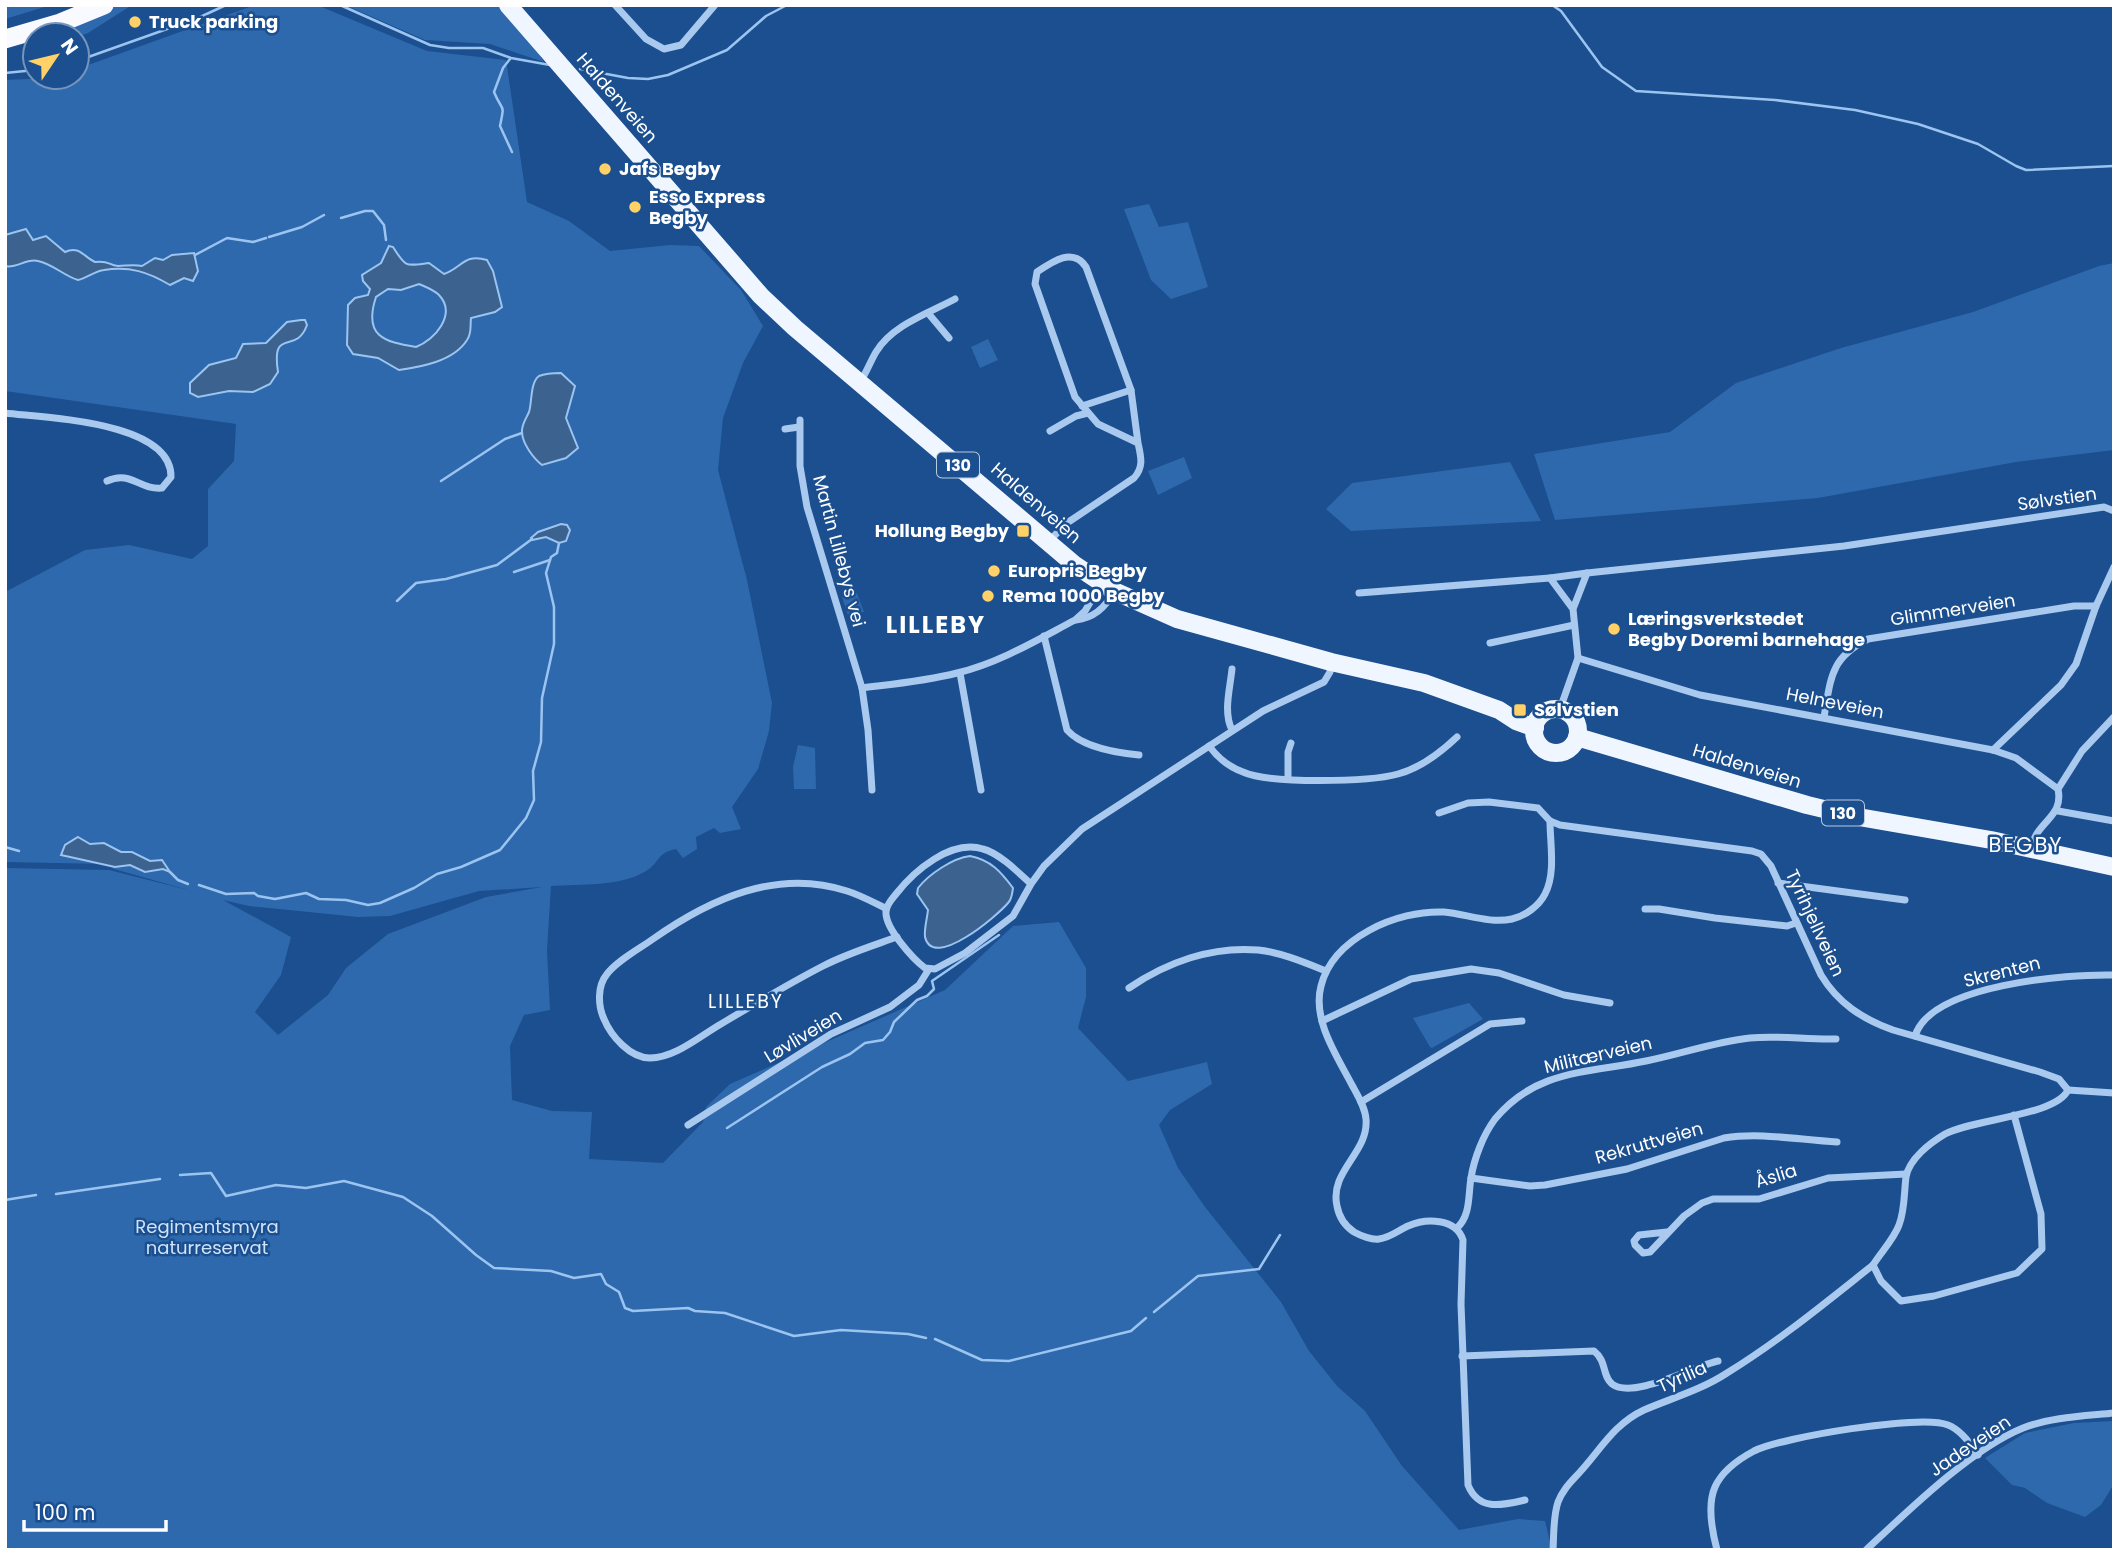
<svg xmlns="http://www.w3.org/2000/svg" width="2119" height="1555" font-family="Poppins,sans-serif">
<rect width="100%" height="100%" fill="#1b4f8f"/>
<g fill="#2e69ad" fill-rule="evenodd">
<path d="M 5,5 L 51,5 L 5,19 Z"/>
<path d="M 118,5 L 132,5 L 88,33 L 80,36 L 72,31 L 73,25 Z"/>
<path d="M 255,5 L 317,5 L 427,51 L 506,60 L 527,202 L 569,221 L 610,251 L 670,245 L 699,246 L 741,290 L 763,326 L 743,363 L 723,418 L 718,470 L 747,580 L 772,703 L 769,731 L 758,769 L 732,807 L 741,829 L 720,833 L 714,828 L 696,837 L 697,849 L 683,858 L 676,849 C 656,853 660,863 646,871 C 620,887 581,884 551,886 L 547,950 L 550,1010 L 524,1015 L 510,1046 L 512,1100 L 552,1111 L 592,1112 L 589,1159 L 663,1163 L 703,1122 L 706,1107 L 730,1084 L 945,990 L 1013,926 L 1059,922 L 1086,968 L 1086,997 L 1078,1028 L 1128,1081 L 1207,1062 L 1212,1084 L 1170,1110 L 1159,1125 L 1178,1168 L 1205,1207 L 1281,1302 L 1309,1351 L 1337,1386 L 1365,1411 L 1402,1466 L 1459,1530 L 1518,1519 L 1545,1521 L 1552,1550 L 5,1550 L 5,868 L 109,870 L 192,891 L 114,869 L 107,864 L 5,862 L 5,592 L 85,550 L 129,545 L 192,559 L 208,546 L 208,489 L 234,461 L 236,424 L 5,391 L 5,80 L 77,77 L 77,69 ZM 542,887 L 486,897 L 388,934 L 346,968 L 328,995 L 278,1035 L 255,1012 L 281,975 L 291,937 L 223,900 L 249,906 L 358,917 L 390,916 L 479,891 Z"/>
<path d="M 345,5 L 500,5 L 525,33 L 544,62 L 490,44 L 425,40 Z"/>
<path d="M 1149,204 L 1159,227 L 1188,222 L 1208,287 L 1171,299 L 1151,280 L 1124,209 Z"/>
<path d="M 2114,263 L 2114,450 L 2016,462 L 1818,498 L 1555,520 L 1534,454 L 1670,432 L 1736,383 L 1841,348 L 1973,312 L 2099,266 Z"/>
<path d="M 988,339 L 998,360 L 980,368 L 971,347 Z"/>
<path d="M 1184,457 L 1192,478 L 1158,495 L 1148,471 Z"/>
<path d="M 1510,462 L 1541,521 L 1351,531 L 1326,509 L 1352,483 Z"/>
<path d="M 856,591 L 864,612 L 848,615 L 842,597 Z"/>
<path d="M 798,745 L 815,748 L 816,789 L 794,789 L 793,767 Z"/>
<path d="M 1469,1003 L 1483,1019 L 1432,1048 L 1430,1047 L 1413,1018 Z"/>
<path d="M 2114,1421 L 2114,1484 L 2101,1505 L 2085,1517 L 2047,1503 L 2025,1488 L 2012,1485 L 1985,1458 L 2025,1433 L 2074,1423 Z"/>
</g>
<g fill="#3c6290" stroke="#9cc4f0" stroke-width="2" fill-rule="evenodd">
<path d="M 26,229 L 33,240 L 46,236 L 65,252 C 79,245 84,257 95,262 C 109,260 108,265 118,266 C 126,266 133,264 142,266 L 155,258 L 163,260 L 172,255 L 194,253 L 198,271 L 193,281 L 184,278 L 170,285 C 148,272 130,266 104,270 C 95,271 87,278 78,280 C 64,276 53,264 38,261 C 26,258 16,269 5,266 L 5,235 Z"/>
<path d="M 389,246 L 393,247 C 406,268 406,266 429,263 L 444,274 C 462,268 464,253 487,260 L 493,271 L 502,307 L 495,312 L 471,318 C 470,326 472,333 467,340 C 454,361 421,367 399,370 L 378,358 L 353,354 L 347,345 L 348,305 L 355,298 L 368,295 L 370,289 L 363,281 L 362,275 L 381,263 ZM 419,284 C 426,287 434,290 439,295 C 457,314 435,340 416,347 C 384,342 363,336 376,297 L 388,289 L 401,290 Z"/>
<path d="M 301,320 L 305,320 L 307,325 C 296,356 271,326 278,372 L 270,384 L 253,392 L 229,391 L 198,397 L 190,393 L 190,383 L 209,365 L 236,358 L 243,344 L 266,343 L 287,322 Z"/>
<path d="M 561,373 L 575,386 L 566,418 L 578,448 L 566,458 L 542,465 C 533,458 523,444 522,433 C 521,425 526,419 529,412 C 532,404 530,382 539,376 C 544,374 555,373 561,373 Z"/>
<path d="M 561,524 L 567,525 L 570,530 L 566,541 L 559,543 L 546,537 L 532,540 L 531,538 L 538,532 Z"/>
<path d="M 78,837 L 90,844 L 104,843 L 121,852 L 132,852 L 150,861 L 162,860 L 170,872 L 163,869 L 145,872 L 130,865 L 115,867 L 61,855 L 65,845 Z"/>
<path d="M 970,856 C 991,860 1001,872 1013,888 C 1012,894 1012,899 1008,903 C 998,915 933,971 925,937 C 924,929 927,919 928,910 L 917,894 L 918,888 C 929,874 953,858 970,856 Z"/>
</g>
<g fill="none" stroke-linecap="round" stroke-linejoin="round">
<g stroke="#9cc4f0" stroke-width="2.5">
<path d="M 340,5 L 430,45 L 449,48 L 483,48 L 511,58 L 550,65"/>
<path d="M 1196,5 L 1249,5"/>
<path d="M 1552,5 L 1561,11 L 1602,67 L 1636,91 L 1775,100 L 1855,110 L 1918,124 L 1978,144 L 2016,166 L 2026,170 L 2114,166"/>
<path d="M 510,59 L 503,68 L 494,92 C 503,114 505,101 500,126 L 512,152"/>
<path d="M 77,61 L 198,18 L 226,5"/>
<path d="M 580,69 L 628,78 L 648,79 L 668,75 L 727,50 L 766,16 L 787,5"/>
<path d="M 5,73 L 35,70"/>
<path d="M 341,218 L 365,211 L 373,211 L 384,225 L 386,240"/>
<path d="M 269,237 L 302,227 L 324,215"/>
<path d="M 195,255 L 227,238 L 253,242 L 266,238"/>
<path d="M 441,481 L 505,439 L 522,433"/>
<path d="M 514,572 L 550,560"/>
<path d="M 397,601 L 416,583 L 446,579 L 497,565 L 532,539"/>
<path d="M 5,847 L 19,851"/>
<path d="M 170,872 L 178,880 L 188,884"/>
<path d="M 199,885 L 226,894 L 254,893 L 258,896 L 275,899 L 306,893 L 319,899 L 346,900 L 368,905 L 380,903 L 414,888 L 437,874 L 461,867 L 500,850 L 526,818 L 534,800 L 533,771 L 541,742 L 542,698 L 554,644 L 554,607 L 546,573 L 551,557 L 557,553 L 559,543"/>
<path d="M 727,1128 L 822,1067 L 850,1054 L 865,1043 L 883,1040 L 890,1032 L 894,1022 L 917,1000 L 927,996 L 934,989 L 932,981 L 999,935"/>
<path d="M 180,1175 L 211,1173 L 226,1196 L 276,1185 L 306,1188 L 344,1181 L 403,1197 L 432,1216 L 476,1255 L 494,1268 L 551,1271 L 574,1278 L 601,1274 L 606,1284 L 619,1292 L 625,1308 L 633,1311 L 688,1308 L 695,1311 L 725,1313 L 794,1336 L 841,1330 L 908,1334 L 926,1338"/>
<path d="M 56,1194 L 160,1179"/>
<path d="M 5,1200 L 36,1195"/>
<path d="M 1154,1312 L 1198,1276 L 1259,1269 L 1280,1235"/>
<path d="M 935,1339 L 982,1360 L 1009,1361 L 1131,1331 L 1146,1318"/>
</g>
<g stroke="#a9c9ee" stroke-width="7">
<path d="M 615,5 L 646,39 L 664,49 L 681,45 L 715,5"/>
<path d="M 928,313 L 949,338"/>
<path d="M 860,382 C 867,372 870,362 876,352 C 892,325 929,313 955,299"/>
<path d="M 1082,406 L 1131,390"/>
<path d="M 5,413 C 45,418 172,421 171,477 L 162,488 C 139,490 131,470 107,481"/>
<path d="M 800,420 L 800,466 L 807,507 L 862,688"/>
<path d="M 785,429 L 799,427"/>
<path d="M 1050,431 L 1076,416 L 1088,413"/>
<path d="M 1049,541 L 1067,523 L 1134,478 C 1144,467 1141,457 1138,443 L 1098,424 L 1075,397 L 1035,284 L 1037,272 C 1053,261 1073,247 1086,267 L 1131,390 L 1138,443"/>
<path d="M 1587,573 L 1844,546 L 2104,507 L 2114,511"/>
<path d="M 1359,593 L 1550,578"/>
<path d="M 1076,620 C 1094,618 1106,607 1114,591"/>
<path d="M 1044,636 L 1067,730 C 1082,747 1117,753 1139,755"/>
<path d="M 1490,643 L 1574,625"/>
<path d="M 1578,658 L 1700,695 L 1993,750 L 2016,758 L 2058,789 C 2064,818 2037,820 2031,848"/>
<path d="M 960,673 L 981,790"/>
<path d="M 1560,709 L 1578,658 L 1573,609 L 1587,573 L 1550,578 L 1573,609"/>
<path d="M 1824,717 C 1831,678 1830,658 1868,639 L 2074,606 L 2096,606"/>
<path d="M 1232,730 C 1223,712 1230,689 1232,669"/>
<path d="M 1209,746 C 1218,758 1229,767 1243,772 C 1269,784 1369,782 1398,774 C 1421,768 1440,753 1457,737"/>
<path d="M 1993,750 L 2061,685 L 2076,664 L 2096,606 L 2114,567"/>
<path d="M 1288,779 L 1288,752 L 1291,743"/>
<path d="M 2058,789 L 2082,751 L 2114,717"/>
<path d="M 872,790 L 868,730 L 862,688 C 894,684 926,681 957,673 C 999,663 1037,640 1075,620 L 1085,611 L 1101,584"/>
<path d="M 2058,811 L 2114,821"/>
<path d="M 1439,813 L 1468,803 L 1489,802 L 1538,808 L 1550,821 L 1560,825 L 1752,851 L 1761,854 L 1771,866 L 1821,975 C 1838,1003 1862,1019 1893,1030 L 2040,1072 L 2059,1079 L 2068,1090"/>
<path d="M 1778,883 L 1905,900"/>
<path d="M 1031,884 C 1019,873 999,853 983,849 C 951,839 914,871 896,894 C 892,899 886,905 886,912 C 885,928 913,959 925,968 L 935,969 L 965,953 L 1013,916 L 1031,884 L 1044,866 L 1082,829 L 1263,711 L 1324,682 L 1330,672 L 1331,663"/>
<path d="M 885,908 C 873,902 860,895 847,891 C 777,868 710,899 653,939 C 639,949 618,960 607,974 C 597,986 598,1006 604,1019 C 611,1036 630,1058 650,1058 C 675,1058 700,1036 721,1024 C 755,1004 788,984 823,966 C 846,954 872,946 897,937"/>
<path d="M 1645,909 L 1659,909 L 1715,918 L 1787,926 L 1796,923"/>
<path d="M 1129,988 C 1167,962 1212,946 1258,950 C 1280,952 1306,963 1326,971"/>
<path d="M 1322,1021 L 1411,979 L 1471,969 L 1499,973 L 1564,995 L 1610,1003"/>
<path d="M 1915,1036 C 1931,984 2068,974 2114,975"/>
<path d="M 2068,1090 L 2114,1093"/>
<path d="M 1361,1102 L 1490,1024 L 1522,1021"/>
<path d="M 2014,1115 L 2041,1214 L 2042,1249 L 2017,1273 L 1934,1296 L 1901,1301 L 1881,1281 L 1873,1265 C 1881,1252 1894,1239 1899,1225 C 1905,1210 1904,1192 1906,1177 C 1909,1159 1930,1143 1945,1134 C 1972,1119 2056,1116 2068,1090"/>
<path d="M 688,1125 L 831,1034 L 890,1007 L 919,985 L 929,969"/>
<path d="M 1471,1178 L 1530,1186 L 1545,1185 L 1627,1169 L 1724,1138 C 1761,1132 1799,1140 1837,1142"/>
<path d="M 1457,1228 C 1471,1215 1468,1195 1471,1178 C 1474,1159 1483,1135 1495,1119 C 1536,1069 1589,1073 1646,1061 C 1681,1054 1714,1042 1750,1038 C 1779,1035 1807,1040 1836,1039"/>
<path d="M 1667,1232 L 1639,1235 L 1634,1241 L 1635,1245 L 1643,1253 L 1650,1252 L 1684,1216 L 1702,1203 L 1713,1199 L 1759,1199 L 1828,1178 L 1906,1174"/>
<path d="M 1462,1356 L 1594,1351 C 1607,1361 1602,1376 1612,1384 C 1633,1400 1694,1366 1718,1361"/>
<path d="M 1525,1500 C 1503,1505 1479,1512 1468,1485 L 1461,1304 L 1463,1240 C 1456,1218 1426,1218 1408,1226 C 1399,1230 1390,1238 1379,1239 C 1372,1240 1361,1236 1354,1232 C 1345,1226 1339,1217 1337,1206 C 1329,1171 1369,1153 1366,1119 C 1365,1107 1358,1096 1352,1085 C 1337,1056 1312,1020 1321,986 C 1333,938 1397,910 1444,912 C 1466,914 1490,924 1512,919 C 1525,916 1539,906 1545,894 C 1556,873 1550,844 1550,821"/>
<path d="M 1553,1550 C 1554,1534 1553,1517 1558,1502 C 1563,1489 1571,1482 1580,1472 C 1601,1449 1614,1424 1644,1410 C 1672,1398 1701,1390 1727,1373 C 1779,1341 1825,1303 1873,1265"/>
<path d="M 1717,1550 C 1712,1531 1707,1505 1715,1487 C 1722,1471 1739,1459 1754,1451 C 1782,1437 1922,1414 1948,1425 C 1961,1430 1971,1444 1978,1455"/>
<path d="M 1866,1550 C 1908,1511 1971,1449 2023,1428 C 2051,1417 2085,1416 2114,1413"/>
</g>
<g stroke="#f0f6ff" stroke-width="18">
<path d="M 508,5 L 761,296 L 795,328 L 1075,565 L 1114,591 L 1177,619 L 1331,662 L 1424,683 L 1499,710 L 1516,721 L 1535,728"/>
<circle cx="1556" cy="731" r="22"/>
<path d="M 1577,737 L 1807,805 L 1853,816 L 1991,840 L 2114,867"/>
</g>
<path stroke="#f8faff" stroke-width="19" d="M 5,39 L 60,23 L 104,5"/>
</g>
<g fill="#ffd166" stroke="#1b4f8f" stroke-width="2.5">
<circle cx="135" cy="22" r="7"/>
<circle cx="605" cy="169" r="7"/>
<circle cx="635" cy="207" r="7"/>
<rect x="1016" y="524" width="14" height="14" rx="3.5"/>
<circle cx="994" cy="571" r="7"/>
<circle cx="988" cy="596" r="7"/>
<circle cx="1614" cy="629" r="7"/>
<rect x="1513" y="703" width="14" height="14" rx="3.5"/>
</g>
<g text-anchor="middle" stroke-width="5" stroke-linejoin="round" paint-order="stroke">
<g fill="#1b4f8f" stroke="#bbcadd" stroke-width="2">
<rect x="937" y="452.5" width="42" height="25" rx="5"/>
<rect x="1822" y="800.5" width="42" height="25" rx="5"/>
</g>
<g font-size="16" font-weight="bold" fill="#fff">
<text x="958" y="471">130</text>
<text x="1843" y="819">130</text>
</g>
<g font-size="18" font-weight="bold" fill="#fff" stroke="#1b4f8f" text-anchor="start">
<text x="149" y="28">Truck parking</text>
<text x="619" y="175">Jafs Begby</text>
<text x="649" y="203">Esso Express<tspan x="649" dy="21">Begby</tspan></text>
<text x="1009" y="537" text-anchor="end">Hollung Begby</text>
<text x="1008" y="577">Europris Begby</text>
<text x="1002" y="602">Rema 1000 Begby</text>
<text x="1628" y="625">Læringsverkstedet<tspan x="1628" dy="21">Begby Doremi barnehage</tspan></text>
<text x="1534" y="716">Sølvstien</text>
</g>
<g font-size="18" fill="#fff" stroke="#1b4f8f">
<text transform="translate(617 98) rotate(49)" y="6">Haldenveien</text>
<text transform="translate(2057 499) rotate(-8)" y="6">Sølvstien</text>
<text transform="translate(1036 503) rotate(41)" y="6">Haldenveien</text>
<text transform="translate(839 551) rotate(75)" y="6">Martin Lillebys vei</text>
<text transform="translate(1953 610) rotate(-9)" y="6">Glimmerveien</text>
<text transform="translate(1835 703) rotate(11)" y="6">Helneveien</text>
<text transform="translate(1747 766) rotate(17)" y="6">Haldenveien</text>
<text transform="translate(1815 923) rotate(65)" y="6">Tyrihjellveien</text>
<text transform="translate(2002 972) rotate(-14)" y="6">Skrenten</text>
<text transform="translate(803 1036) rotate(-31)" y="6">Løvliveien</text>
<text transform="translate(1598 1055) rotate(-13)" y="6">Militærveien</text>
<text transform="translate(1649 1143) rotate(-16)" y="6">Rekruttveien</text>
<text transform="translate(1776 1176) rotate(-17)" y="6">Åslia</text>
<text transform="translate(1682 1377) rotate(-24)" y="6">Tyrilia</text>
<text transform="translate(1970 1446) rotate(-34)" y="6">Jadeveien</text>
</g>
<g font-size="18" fill="#cfe3fa" stroke="#1b4f8f">
<text x="207" y="1233">Regimentsmyra<tspan x="207" dy="21">naturreservat</tspan></text>
</g>
<g font-size="19" letter-spacing="2" fill="#fff" stroke="#1b4f8f">
<text x="746" y="1008">LILLEBY</text>
</g>
<g font-size="21" letter-spacing="2" fill="#fff" stroke="#1b4f8f">
<text x="2026" y="852">BEGBY</text>
</g>
<g font-size="24" font-weight="bold" letter-spacing="2" fill="#fff" stroke="#1b4f8f">
<text x="936" y="633">LILLEBY</text>
</g>
</g>
<rect width="2119" height="1555" fill="none" stroke="#ffffff" stroke-width="14"/>
<g transform="translate(56 56) rotate(55)"><circle r="33" fill="#1b4f8f" stroke="#7695bc" stroke-width="2"/>
<path d="M0-5L12 26L0 18L-12 26Z" fill="#ffd166"/>
<text y="-10" font-size="19" font-weight="bold" text-anchor="middle" fill="#ffffff">N</text>
</g>
<path d="M24 1520v10h142v-10" fill="none" stroke="#ffffff" stroke-width="3.5"/>
<text x="35" y="1520" font-size="21" fill="#ffffff" stroke="#1b4f8f" stroke-width="5" paint-order="stroke">100 m</text>
</svg>
